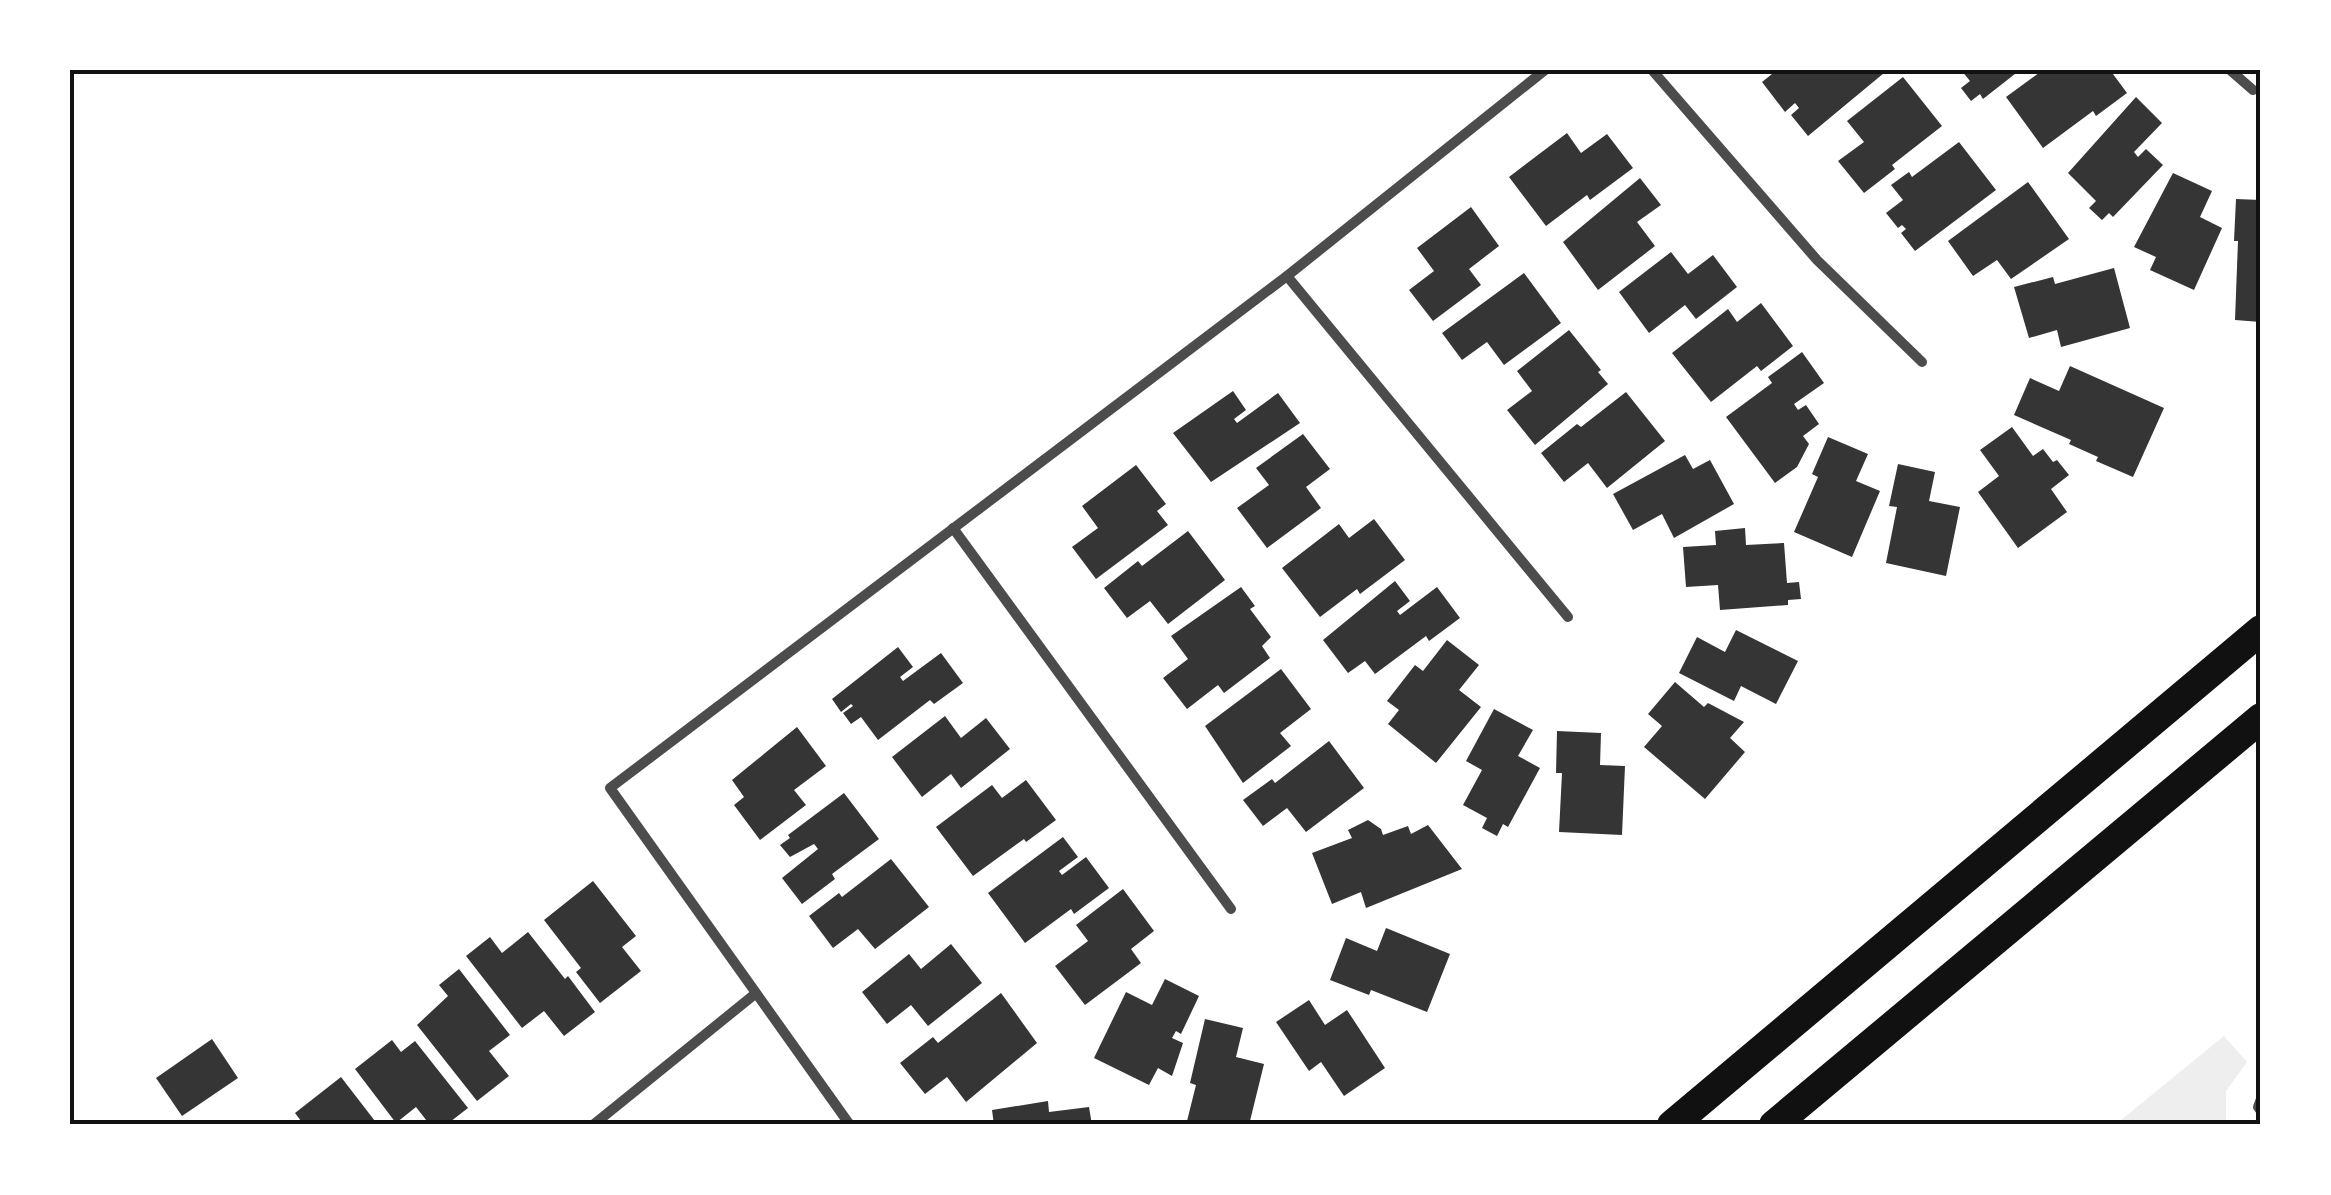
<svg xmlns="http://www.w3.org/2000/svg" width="2331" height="1195" font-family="Figtree,sans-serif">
<rect width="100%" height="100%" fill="#fff"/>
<path fill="#eee" d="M 2224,1036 L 2247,1062 L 2226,1091 L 2226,1121 L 2230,1125 L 2115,1125 Z"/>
<g fill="#353535">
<path d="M 1777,70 L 1881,70 L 1884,73 L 1808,136 L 1791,115 L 1799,108 L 1795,103 L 1785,112 L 1762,82 Z"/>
<path d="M 1961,70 L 2020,70 L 1983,99 L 1980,94 L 1971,101 L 1961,88 L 1970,81 Z"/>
<path d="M 2043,70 L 2110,70 L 2127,93 L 2096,116 L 2093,111 L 2043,148 L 2006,97 Z"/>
<path d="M 1903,77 L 1942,126 L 1892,165 L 1895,169 L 1864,193 L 1838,161 L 1864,142 L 1847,121 Z"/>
<path d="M 2136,97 L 2162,123 L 2134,152 L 2138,157 L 2146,149 L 2163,165 L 2113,217 L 2109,213 L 2102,220 L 2089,208 L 2096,201 L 2068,173 Z"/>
<path d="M 1567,133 L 1581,153 L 1607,134 L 1633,168 L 1590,200 L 1587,195 L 1546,226 L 1509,177 Z"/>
<path d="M 1959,142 L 1996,190 L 1915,251 L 1901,233 L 1906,229 L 1902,225 L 1898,228 L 1886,213 L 1903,200 L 1891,185 L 1909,172 L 1912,177 Z"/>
<path d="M 2173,173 L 2212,191 L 2200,217 L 2222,228 L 2194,290 L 2150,270 L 2156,257 L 2134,247 Z"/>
<path d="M 1640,178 L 1661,205 L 1637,222 L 1655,246 L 1598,290 L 1563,242 Z"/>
<path d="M 2028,182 L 2069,239 L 2011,279 L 1997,260 L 1973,276 L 1948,241 Z"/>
<path d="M 2236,199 L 2261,200 L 2261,322 L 2235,320 L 2238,241 L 2234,241 Z"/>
<path d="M 1471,207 L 1499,246 L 1469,269 L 1481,285 L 1433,321 L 1409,290 L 1434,271 L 1417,248 Z"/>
<path d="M 1671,252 L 1688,274 L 1713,255 L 1737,287 L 1696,319 L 1685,305 L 1649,333 L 1619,292 Z"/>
<path d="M 2114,268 L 2130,328 L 2061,347 L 2057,330 L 2029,338 L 2014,287 L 2053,277 L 2055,284 Z"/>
<path d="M 1524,273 L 1561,323 L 1504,365 L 1487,342 L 1462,360 L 1442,333 Z"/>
<path d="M 1761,303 L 1793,346 L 1761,371 L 1757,366 L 1711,402 L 1672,353 L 1728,309 L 1737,322 Z"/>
<path d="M 1569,330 L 1601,370 L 1598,372 L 1608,384 L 1535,445 L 1507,410 L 1532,391 L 1517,371 Z"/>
<path d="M 1802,352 L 1824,383 L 1794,404 L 1798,410 L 1806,405 L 1819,424 L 1803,436 L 1809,444 L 1797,467 L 1775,483 L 1726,417 L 1772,383 L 1768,377 Z"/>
<path d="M 2070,366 L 2164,408 L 2133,477 L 2096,461 L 2098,457 L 2069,444 L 2071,440 L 2014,415 L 2030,378 L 2059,391 Z"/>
<path d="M 1233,391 L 1246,410 L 1234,419 L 1237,423 L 1278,393 L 1300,423 L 1211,482 L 1173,433 Z"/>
<path d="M 1626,392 L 1665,441 L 1607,488 L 1588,463 L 1564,482 L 1541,453 L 1577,424 L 1581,427 Z"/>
<path d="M 2012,427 L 2033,456 L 2043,449 L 2053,462 L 2057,460 L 2069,475 L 2051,489 L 2067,512 L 2018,548 L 1978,492 L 1999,476 L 1980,450 Z"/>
<path d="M 1303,434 L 1330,469 L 1306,487 L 1321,508 L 1267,548 L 1237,508 L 1269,485 L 1256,468 Z"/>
<path d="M 1828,437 L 1868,454 L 1856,481 L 1880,491 L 1852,557 L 1794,532 L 1818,477 L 1812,474 Z"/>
<path d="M 1685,455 L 1693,469 L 1710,460 L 1734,504 L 1674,538 L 1662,514 L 1633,530 L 1613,494 Z"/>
<path d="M 1898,464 L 1935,472 L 1929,501 L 1960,507 L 1946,576 L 1886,563 L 1897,507 L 1889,506 Z"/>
<path d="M 1136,465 L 1166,504 L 1157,511 L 1168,525 L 1096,579 L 1072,547 L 1098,528 L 1082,506 Z"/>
<path d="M 1374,519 L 1405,560 L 1360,594 L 1357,589 L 1320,617 L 1282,568 L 1339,524 L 1349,538 Z"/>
<path d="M 1745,528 L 1746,545 L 1784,543 L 1787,583 L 1799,582 L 1801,599 L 1788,600 L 1788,605 L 1720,610 L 1718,585 L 1686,587 L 1683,547 L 1716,545 L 1715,531 Z"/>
<path d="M 1188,531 L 1225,580 L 1168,624 L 1150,601 L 1127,618 L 1104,588 L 1138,561 L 1142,566 Z"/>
<path d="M 1395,581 L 1410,601 L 1397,611 L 1400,615 L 1437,587 L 1460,618 L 1429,641 L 1426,636 L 1375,674 L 1365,661 L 1348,673 L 1323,640 Z"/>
<path d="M 1241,587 L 1255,606 L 1250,609 L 1271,637 L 1262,646 L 1270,658 L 1224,693 L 1218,685 L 1187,709 L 1163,678 L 1188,659 L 1171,636 Z"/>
<path d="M 1736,630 L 1798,661 L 1776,704 L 1741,686 L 1734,701 L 1679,673 L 1697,637 L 1725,652 Z"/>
<path d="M 1447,640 L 1479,665 L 1459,690 L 1481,707 L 1436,763 L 1388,724 L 1399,710 L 1387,701 L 1415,665 L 1423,671 Z"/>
<path d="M 898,647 L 913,667 L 900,677 L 903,681 L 941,653 L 963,683 L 934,704 L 930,700 L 878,740 L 861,717 L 851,724 L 843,713 L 853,706 L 851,704 L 841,712 L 832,699 Z"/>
<path d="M 1281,669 L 1311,709 L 1280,733 L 1291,746 L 1243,783 L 1205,726 Z"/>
<path d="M 1675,682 L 1704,707 L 1708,703 L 1744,722 L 1730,738 L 1745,752 L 1705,799 L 1644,747 L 1662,726 L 1648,714 Z"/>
<path d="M 1494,709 L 1533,730 L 1518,756 L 1540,768 L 1508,827 L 1503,824 L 1497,836 L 1482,828 L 1487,818 L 1463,805 L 1482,770 L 1466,761 Z"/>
<path d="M 945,716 L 961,738 L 986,718 L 1010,749 L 961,788 L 951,774 L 922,797 L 892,757 Z"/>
<path d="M 797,727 L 826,766 L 794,790 L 806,805 L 760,840 L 734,805 L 744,797 L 732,780 Z"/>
<path d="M 1557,731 L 1601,733 L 1600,765 L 1625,766 L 1622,835 L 1559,832 L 1562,773 L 1556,773 Z"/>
<path d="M 1329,741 L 1364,788 L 1306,832 L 1287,808 L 1263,826 L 1243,800 L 1272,779 L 1275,783 Z"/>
<path d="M 1026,780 L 1056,820 L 1026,842 L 1024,839 L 973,876 L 936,827 L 992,785 L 1002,798 Z"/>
<path d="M 844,793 L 879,839 L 832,874 L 835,879 L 802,904 L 782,878 L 818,849 L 814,844 L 790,857 L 780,845 L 790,838 L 788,835 Z"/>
<path d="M 1368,820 L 1381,829 L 1383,835 L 1408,826 L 1411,834 L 1428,825 L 1462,869 L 1366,908 L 1361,892 L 1332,904 L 1312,853 L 1352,838 L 1348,830 Z"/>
<path d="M 1063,837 L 1078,857 L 1059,871 L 1062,875 L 1086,857 L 1109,888 L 1074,914 L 1071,909 L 1025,943 L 988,893 Z"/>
<path d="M 891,859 L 929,907 L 875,949 L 858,929 L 833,948 L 809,916 L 839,893 L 842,897 Z"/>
<path d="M 593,881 L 636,936 L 622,947 L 641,971 L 600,1003 L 576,972 L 581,968 L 544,920 Z"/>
<path d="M 1123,889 L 1154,931 L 1131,949 L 1141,963 L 1085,1005 L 1055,966 L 1088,941 L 1076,925 Z"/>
<path d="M 1386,928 L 1450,954 L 1427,1012 L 1371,990 L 1369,995 L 1330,980 L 1346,938 L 1377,951 Z"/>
<path d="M 528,932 L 565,979 L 568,976 L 595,1012 L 564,1036 L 544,1011 L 522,1028 L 466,956 L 490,937 L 502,953 Z"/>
<path d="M 951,944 L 982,983 L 928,1026 L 911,1005 L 887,1024 L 862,992 L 909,954 L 921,969 Z"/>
<path d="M 459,969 L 510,1035 L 489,1051 L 509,1076 L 477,1101 L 417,1025 L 448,996 L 439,985 Z"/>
<path d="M 1165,979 L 1199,996 L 1181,1034 L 1176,1031 L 1172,1038 L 1183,1043 L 1172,1076 L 1158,1068 L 1149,1085 L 1094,1058 L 1126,992 L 1152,1005 Z"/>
<path d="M 1001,993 L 1037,1043 L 966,1102 L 947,1077 L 925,1094 L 900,1063 L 933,1037 L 938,1043 Z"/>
<path d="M 1309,1000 L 1325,1025 L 1347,1010 L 1385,1068 L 1344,1096 L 1321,1062 L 1309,1071 L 1276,1022 Z"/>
<path d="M 1205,1019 L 1243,1028 L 1236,1057 L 1264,1064 L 1249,1125 L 1203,1125 L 1187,1121 L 1196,1085 L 1190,1083 Z"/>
<path d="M 212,1039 L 238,1078 L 182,1116 L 156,1078 Z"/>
<path d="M 392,1040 L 401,1052 L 415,1041 L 468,1108 L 446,1125 L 430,1125 L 416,1107 L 396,1123 L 355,1069 Z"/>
<path d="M 341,1077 L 378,1125 L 304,1125 L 295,1113 Z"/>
<path d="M 1048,1101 L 1049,1112 L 1089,1107 L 1092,1125 L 994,1125 L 992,1110 Z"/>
</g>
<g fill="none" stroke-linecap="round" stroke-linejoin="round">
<g stroke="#4c4c4c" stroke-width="10">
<path d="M 1652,70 L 1817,260 L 1922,362"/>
<path d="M 2230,70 L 2253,90"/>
<path d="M 1287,276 L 1568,617"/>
<path d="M 953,528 L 1231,909"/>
<path d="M 2261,1099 L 2258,1107 L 2261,1111"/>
<path d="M 593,1125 L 755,994"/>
<path d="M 850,1125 L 610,788 L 1287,276 L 1545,70"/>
</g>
<g stroke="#111" stroke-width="30">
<path d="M 1672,1125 L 2261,630"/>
<path d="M 1774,1125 L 2261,718"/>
</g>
</g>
<rect width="2331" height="1195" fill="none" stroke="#ffffff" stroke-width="145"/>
<rect x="72" y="72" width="2186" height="1050" fill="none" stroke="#111" stroke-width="4"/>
</svg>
